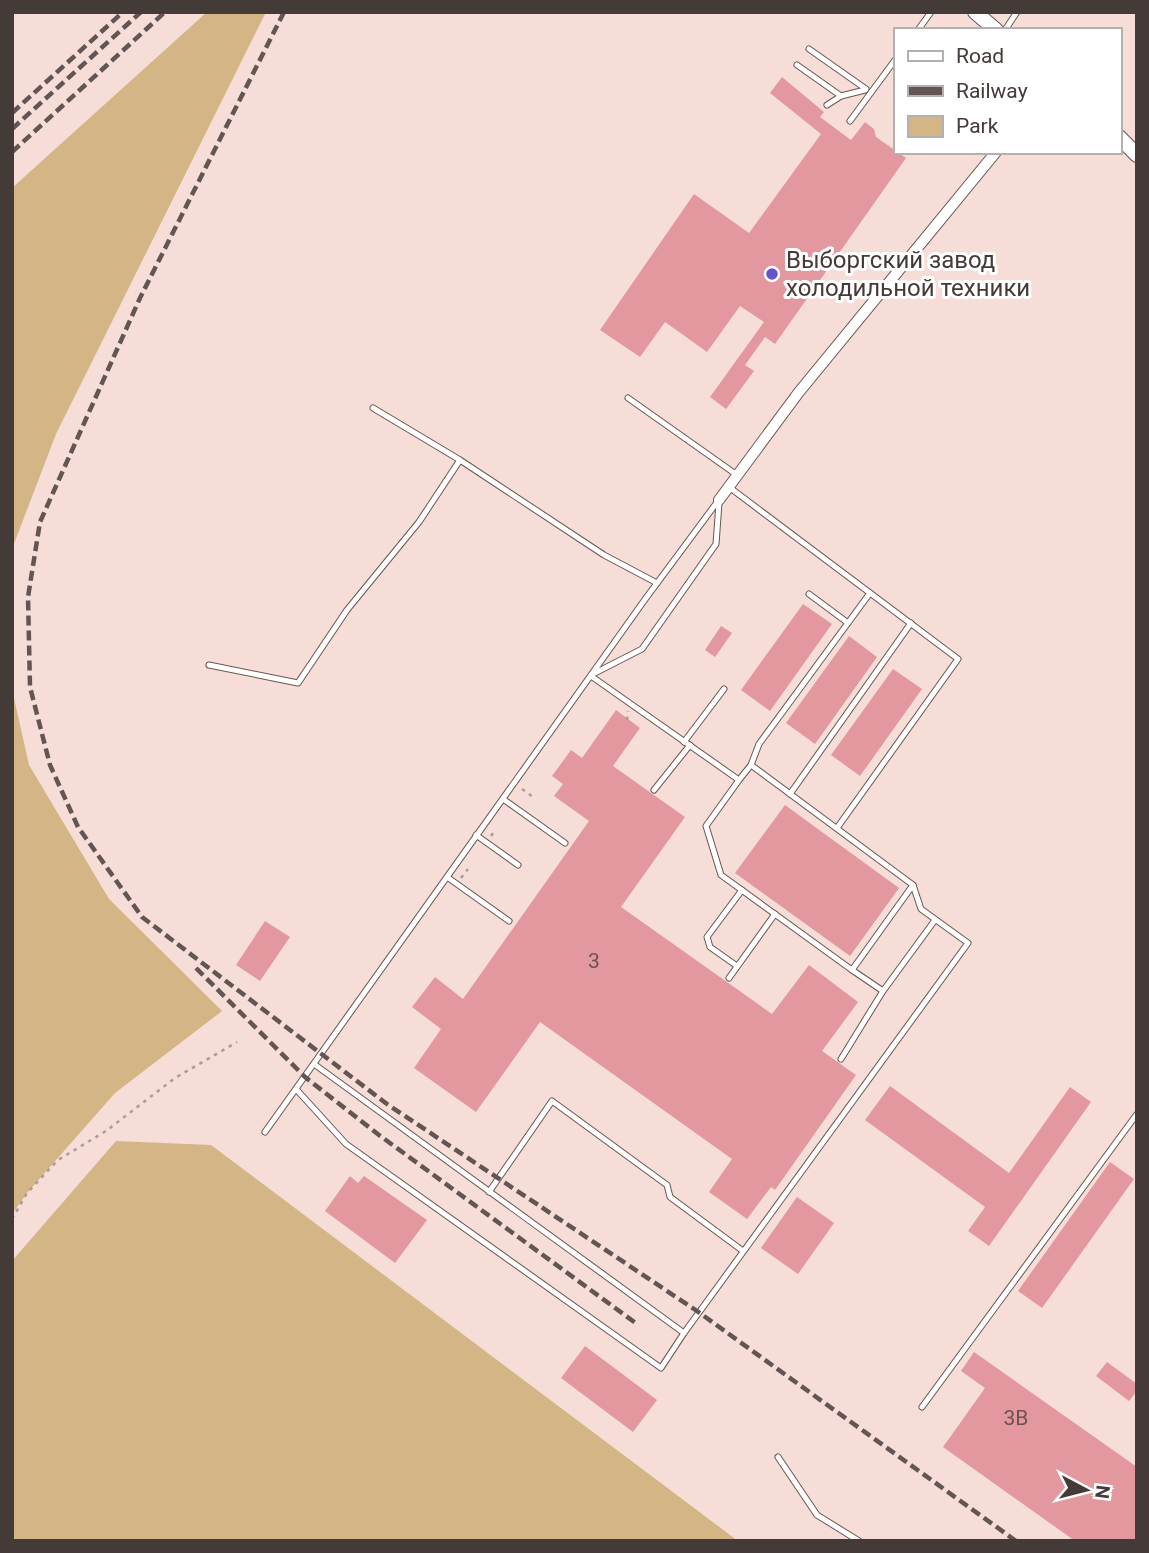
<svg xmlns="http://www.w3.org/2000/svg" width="1149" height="1553" font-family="Roboto,sans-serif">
<rect width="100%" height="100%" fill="#f6ddd7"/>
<g fill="#d3b586">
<path d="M 207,12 L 266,12 L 56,434 L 12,549 L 12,188 Z"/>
<path d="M 12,689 L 29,765 L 109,899 L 222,1011 L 115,1093 L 27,1193 L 12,1214 Z"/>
<path d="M 116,1141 L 211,1145 L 738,1541 L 12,1541 L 12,1261 Z"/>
</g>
<g fill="#e3989f">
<path d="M 782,77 L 824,112 L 820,117 L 851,140 L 865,122 L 874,129 L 876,137 L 906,158 L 775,344 L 765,337 L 745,365 L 754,371 L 726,409 L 710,397 L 764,322 L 740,306 L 707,352 L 665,322 L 640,357 L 600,330 L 694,194 L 749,233 L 821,134 L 770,93 Z"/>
<path d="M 803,604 L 832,624 L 770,711 L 741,690 Z"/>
<path d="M 721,626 L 732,633 L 715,657 L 705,650 Z"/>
<path d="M 849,636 L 877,657 L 815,744 L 786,723 Z"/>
<path d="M 893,669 L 922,689 L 860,776 L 831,755 Z"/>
<path d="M 616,710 L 640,728 L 613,766 L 685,817 L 621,907 L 772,1014 L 809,965 L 858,1002 L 822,1051 L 856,1075 L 775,1190 L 771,1187 L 747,1219 L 709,1192 L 732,1159 L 540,1022 L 476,1112 L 414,1068 L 441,1029 L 412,1007 L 435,977 L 463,999 L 589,821 L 554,796 L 563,784 L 552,776 L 571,750 L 582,758 Z"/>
<path d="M 785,805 L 899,888 L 850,956 L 735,873 Z"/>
<path d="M 265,921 L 290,937 L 260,981 L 236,965 Z"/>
<path d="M 890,1086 L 1009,1173 L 1070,1087 L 1091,1102 L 989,1246 L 968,1231 L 985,1207 L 865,1120 Z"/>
<path d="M 1110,1162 L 1134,1179 L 1042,1308 L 1018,1291 Z"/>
<path d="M 350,1176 L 358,1183 L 364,1176 L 427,1220 L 395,1263 L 325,1211 Z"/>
<path d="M 797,1197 L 834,1223 L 798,1274 L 761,1248 Z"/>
<path d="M 585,1346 L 657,1400 L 633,1432 L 561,1378 Z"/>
<path d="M 974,1352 L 1137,1467 L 1137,1541 L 1075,1541 L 943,1447 L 985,1388 L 961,1371 Z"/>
<path d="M 1107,1362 L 1137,1384 L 1137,1391 L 1129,1401 L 1096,1376 Z"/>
</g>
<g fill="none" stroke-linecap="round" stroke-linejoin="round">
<g stroke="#695550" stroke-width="7">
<g id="lane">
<path d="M 918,30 L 931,12"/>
<path d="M 1005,30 L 1017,12"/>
<path d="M 809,49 L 866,89"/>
<path d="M 797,65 L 841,96"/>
<path d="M 827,105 L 841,96 L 865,90"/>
<path d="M 850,121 L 895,60"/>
<path d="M 628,398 L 737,475"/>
<path d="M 373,408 L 460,460 L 604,555 L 657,583"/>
<path d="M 729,487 L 958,659 L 837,828"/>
<path d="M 809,594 L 848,623"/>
<path d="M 209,665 L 298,683 L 347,610 L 419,522 L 460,460"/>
<path d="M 593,674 L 642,649 L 716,544 L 719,503"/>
<path d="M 591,676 L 739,780 L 706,826 L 721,875 L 852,970 L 913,885 L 751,765 L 739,780"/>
<path d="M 684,742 L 724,689"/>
<path d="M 751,765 L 759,744 L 870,593"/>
<path d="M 654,790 L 690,745"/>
<path d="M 790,794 L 911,623"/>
<path d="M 503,799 L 565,843"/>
<path d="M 476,835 L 518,865"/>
<path d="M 447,877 L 509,921"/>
<path d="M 737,966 L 710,947 L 707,937 L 742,890"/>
<path d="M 852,970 L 883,991 L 935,920"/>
<path d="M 729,978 L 775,914"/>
<path d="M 841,1059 L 883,991"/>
<path d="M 314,1064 L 684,1333"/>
<path d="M 296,1089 L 346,1144 L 661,1368 L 684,1333 L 968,943 L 921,909 L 913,885"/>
<path d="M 265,1132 L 646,598 L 718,501"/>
<path d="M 489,1192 L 552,1101 L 667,1185 L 670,1197 L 743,1251"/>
<path d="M 922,1407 L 1137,1114"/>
<path d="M 778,1457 L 817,1515 L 859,1541"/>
</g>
</g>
<g stroke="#695550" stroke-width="12">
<path id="street" d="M 719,500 L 799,392 L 996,152"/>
</g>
<g stroke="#695550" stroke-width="16">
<g id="secondary">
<path d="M 975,12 L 996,30"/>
<path d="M 1119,137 L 1137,155"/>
</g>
</g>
<g stroke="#ae9b97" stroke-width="2.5" stroke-dasharray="3.5 5" stroke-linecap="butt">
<path d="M 627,720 L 628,711"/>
<path d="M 522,789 L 533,797"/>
<path d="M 491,836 L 496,829"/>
<path d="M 461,878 L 468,869"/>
<path d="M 12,1219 L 27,1193 L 58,1160 L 106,1131 L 175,1078 L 237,1042"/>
</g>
<use href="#lane" stroke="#fff" stroke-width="5"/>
<use href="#street" stroke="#fff" stroke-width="10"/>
<use href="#secondary" stroke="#fff" stroke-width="14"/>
<g stroke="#625553" stroke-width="4.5" stroke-dasharray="10 5" stroke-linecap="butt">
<path d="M 284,12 L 140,298 L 40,522 L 28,597 L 30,687 L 50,765 L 78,827 L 142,917 L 387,1104 L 697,1311 L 1016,1541"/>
<path d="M 12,113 L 123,12"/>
<path d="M 12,129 L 141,12"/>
<path d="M 12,152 L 165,12"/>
<path d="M 196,968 L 305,1077 L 379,1135 L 637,1324"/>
</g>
</g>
<circle fill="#6851ca" stroke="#fff" stroke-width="2.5" cx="772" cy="274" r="7"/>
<g text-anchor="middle" stroke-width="6" stroke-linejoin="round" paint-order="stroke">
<g font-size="21" fill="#6c5252">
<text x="594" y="968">3</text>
<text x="1016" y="1425">3В</text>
</g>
<g font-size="24" fill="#443a38" stroke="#fff" text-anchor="start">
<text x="786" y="268">Выборгский завод<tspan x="786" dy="28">холодильной техники</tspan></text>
</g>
</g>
<rect width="1149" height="1553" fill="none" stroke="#443a38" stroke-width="28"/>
<rect x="894" y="28" width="228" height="126" fill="#ffffff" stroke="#b4b0af" stroke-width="2"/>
<rect x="908" y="51" width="35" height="10" fill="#ffffff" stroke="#b4b0af" stroke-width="2"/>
<text x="956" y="63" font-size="21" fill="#443a38">Road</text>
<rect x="908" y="86" width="35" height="10" fill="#625553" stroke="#b4b0af" stroke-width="2"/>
<text x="956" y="98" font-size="21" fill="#443a38">Railway</text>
<rect x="908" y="116" width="35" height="21" fill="#d3b586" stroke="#b4b0af" stroke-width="2"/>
<text x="956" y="133" font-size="21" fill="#443a38">Park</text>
<g transform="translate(1086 1490) rotate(97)" stroke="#ffffff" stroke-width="5" paint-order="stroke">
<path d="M0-5L12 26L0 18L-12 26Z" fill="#443a38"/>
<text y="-10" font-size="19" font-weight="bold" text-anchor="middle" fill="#443a38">N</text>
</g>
</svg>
